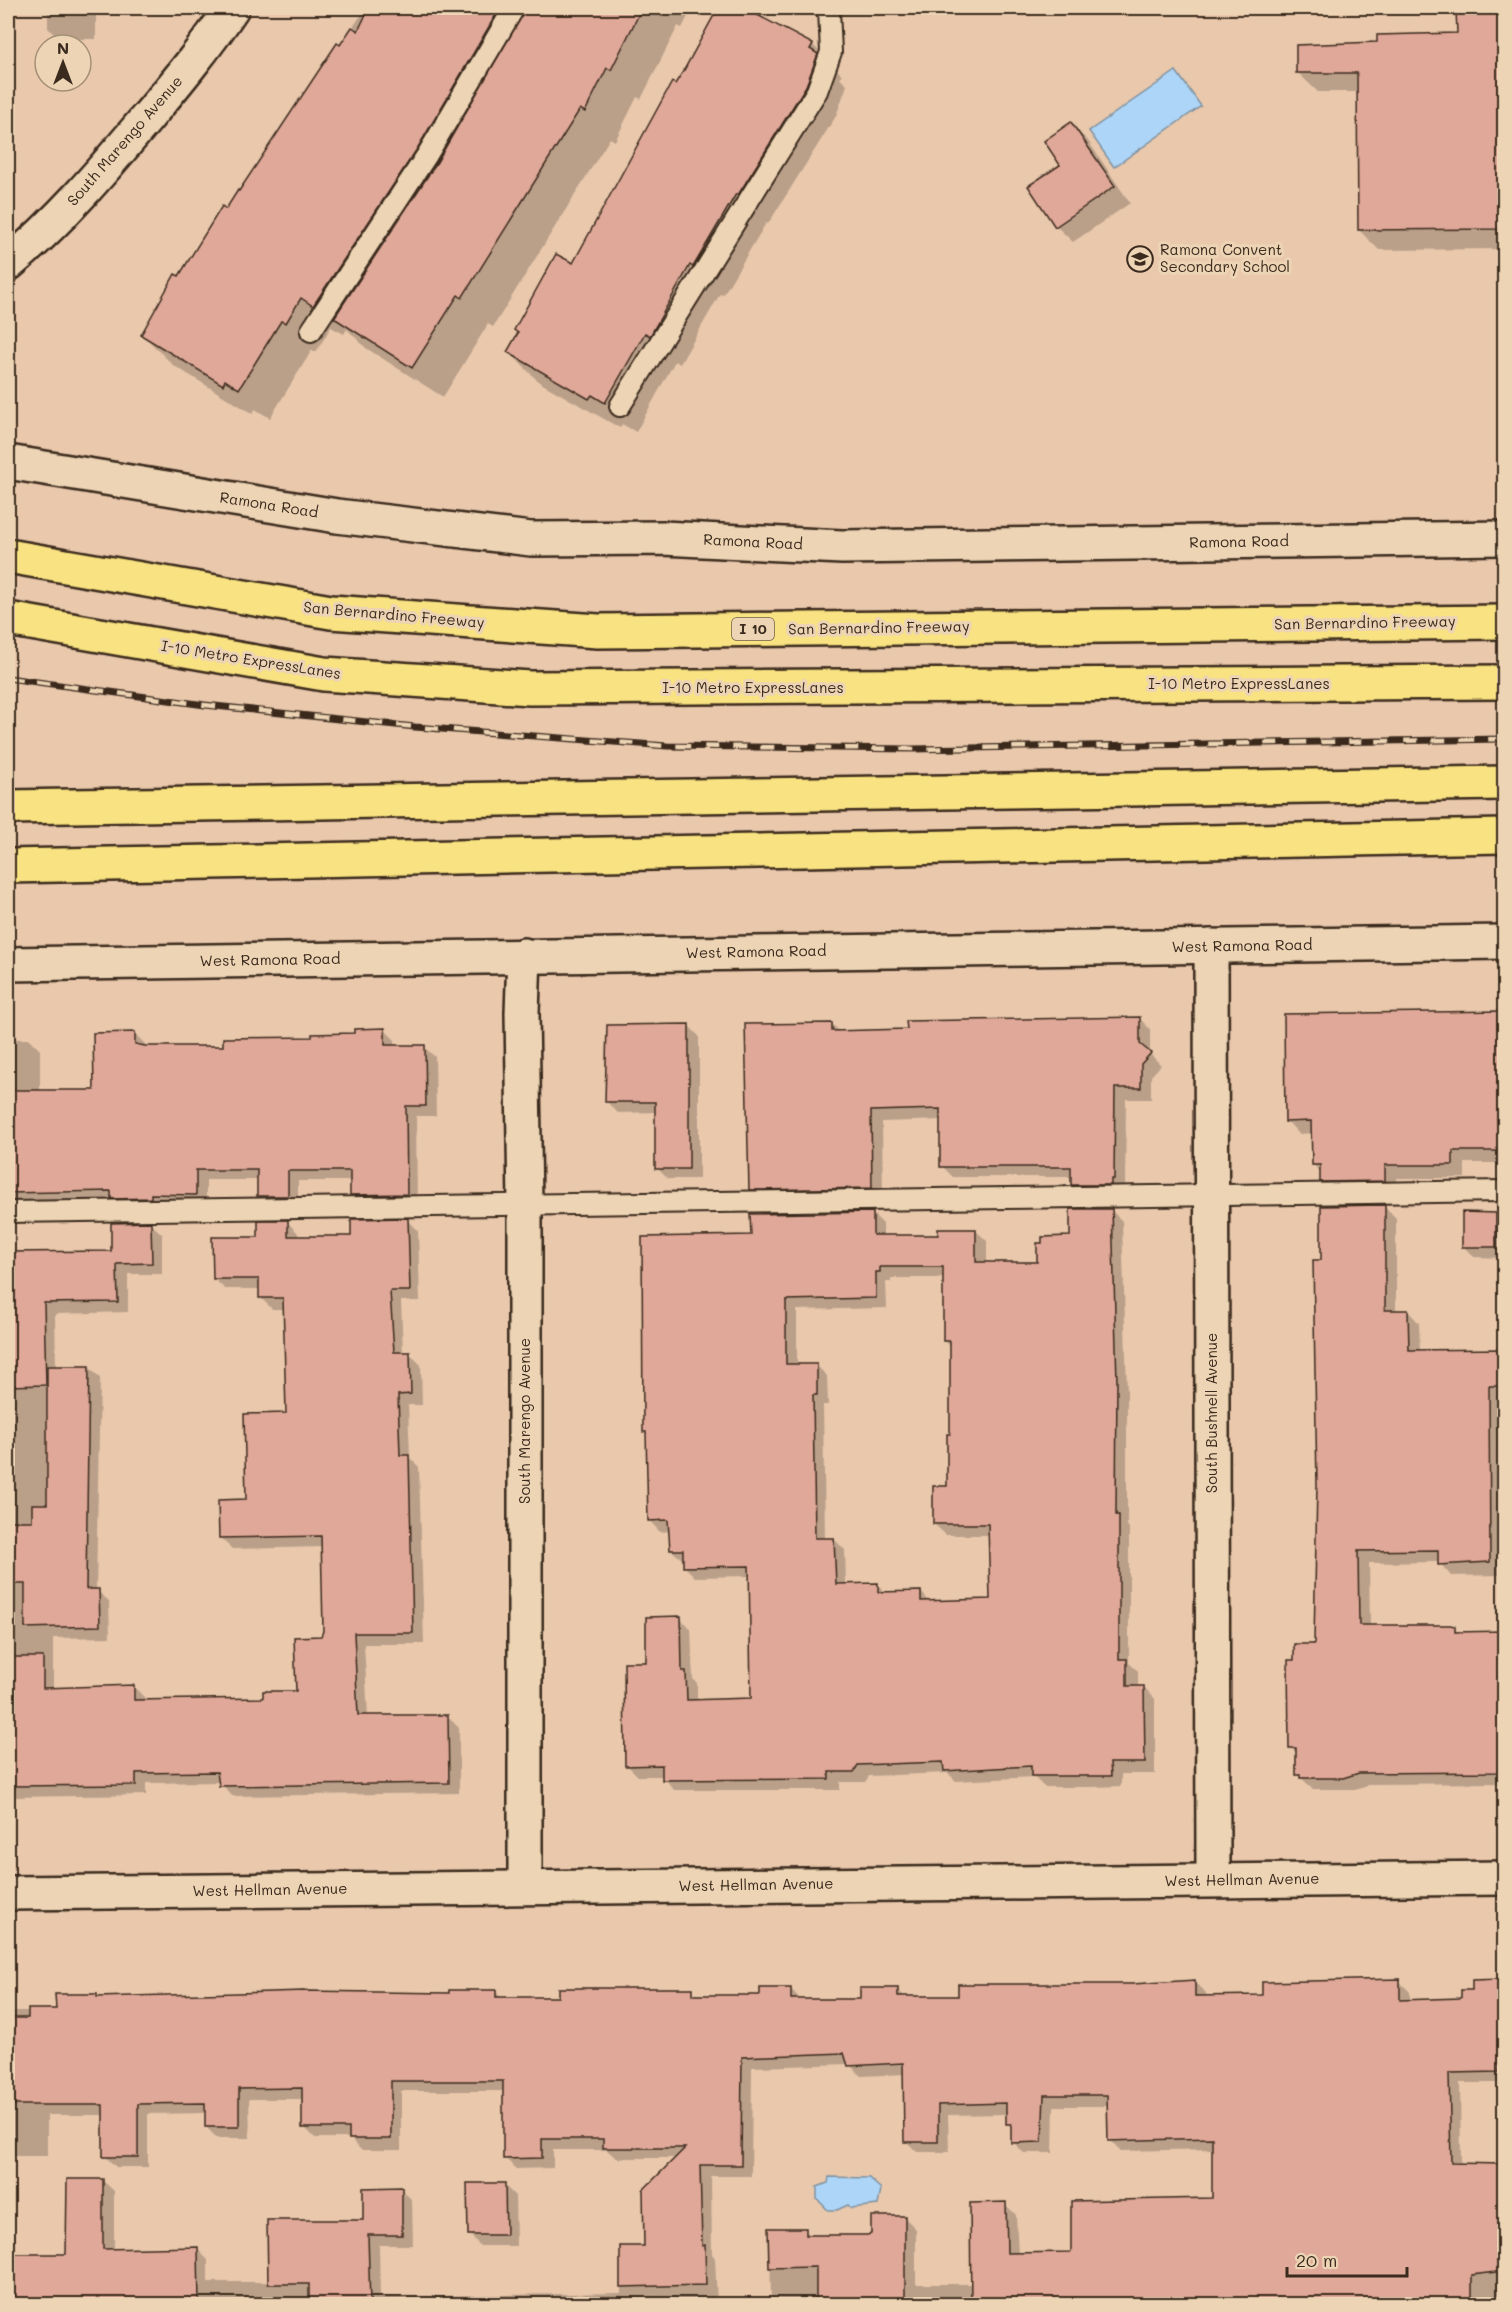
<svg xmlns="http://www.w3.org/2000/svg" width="1512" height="2312" font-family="Mali,sans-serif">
<rect width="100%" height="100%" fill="#e9c8ac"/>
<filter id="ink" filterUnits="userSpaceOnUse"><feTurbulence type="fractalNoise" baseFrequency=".0167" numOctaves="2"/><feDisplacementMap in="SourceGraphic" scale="12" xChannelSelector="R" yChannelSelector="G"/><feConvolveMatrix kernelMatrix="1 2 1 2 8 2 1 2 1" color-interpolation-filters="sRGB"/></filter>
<g filter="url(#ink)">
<g fill="#add5f7" stroke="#7f91a0" stroke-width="1.5">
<path d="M 1176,71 L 1201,106 L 1114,167 L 1089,131 Z"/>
<path d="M 829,2177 L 869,2178 L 881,2189 L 878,2205 L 851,2208 L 848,2205 L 837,2210 L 828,2210 L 817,2199 L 817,2187 L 828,2183 Z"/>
</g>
<g fill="#0003" fill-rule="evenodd">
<path d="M 48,8 L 109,8 L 109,11 L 96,11 L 96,39 L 59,39 L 48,28 Z"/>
<path d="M 366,8 L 692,8 L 682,28 L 678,26 L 641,99 L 637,97 L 615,141 L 610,138 L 493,327 L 488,324 L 443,397 L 366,348 L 347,329 L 344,334 L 331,327 L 316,352 L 312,350 L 270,418 L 255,409 L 253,414 L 173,365 L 143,335 Z"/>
<path d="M 725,8 L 741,8 L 813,45 L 842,75 L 840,78 L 847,85 L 836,116 L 768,224 L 766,223 L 723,295 L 720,294 L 680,364 L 675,361 L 636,432 L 622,424 L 620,428 L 539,382 L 509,352 L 574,265 L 676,86 Z"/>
<path d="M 1458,8 L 1504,8 L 1504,249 L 1379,250 L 1359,230 L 1358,92 L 1318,92 L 1297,72 L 1379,44 L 1458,35 Z"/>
<path d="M 1071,124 L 1088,141 L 1130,203 L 1073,242 L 1056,226 L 1062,165 Z"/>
<path d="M 1504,1012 L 1504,1163 L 1465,1163 L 1465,1178 L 1397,1178 L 1397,1193 L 1334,1194 L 1322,1181 L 1322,1173 L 1313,1165 L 1313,1133 L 1299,1134 L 1287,1121 L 1286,1015 Z"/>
<path d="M 1139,1018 L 1150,1029 L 1150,1054 L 1161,1065 L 1151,1076 L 1151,1099 L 1126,1099 L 1125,1190 L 1083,1196 L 1072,1184 L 1072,1177 L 953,1177 L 942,1166 L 941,1120 L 882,1122 L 883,1198 L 762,1200 L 751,1189 L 832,1024 L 840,1032 Z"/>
<path d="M 688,1025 L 699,1036 L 699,1179 L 668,1179 L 657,1168 L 657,1112 L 618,1113 L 607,1102 Z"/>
<path d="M 384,1029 L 395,1040 L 395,1047 L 424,1047 L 435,1057 L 436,1116 L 416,1116 L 417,1204 L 362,1205 L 352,1195 L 352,1181 L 298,1181 L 298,1206 L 269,1206 L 259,1196 L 259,1180 L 206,1180 L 206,1205 L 8,1203 L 8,1039 L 29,1039 L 40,1050 L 40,1091 L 95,1091 L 134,1033 L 145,1044 L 145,1048 L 225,1048 Z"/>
<path d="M 1384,1206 L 1396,1218 L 1396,1311 L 1408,1311 L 1419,1323 L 1420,1351 L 1504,1350 L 1504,1397 L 1500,1397 L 1501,1575 L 1451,1576 L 1439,1562 L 1369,1563 L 1370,1627 L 1454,1628 L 1459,1633 L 1504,1632 L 1504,1783 L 1371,1784 L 1355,1789 L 1313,1789 L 1297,1774 L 1297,1754 L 1290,1747 L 1295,1662 L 1315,1645 L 1323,1261 Z"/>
<path d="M 1111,1210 L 1122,1221 L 1127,1393 L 1127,1525 L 1129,1528 L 1129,1663 L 1138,1671 L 1138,1687 L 1144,1687 L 1155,1699 L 1155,1774 L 1121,1774 L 1121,1786 L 1093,1787 L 1044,1787 L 1034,1777 L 956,1781 L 948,1773 L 869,1776 L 865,1782 L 840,1782 L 840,1790 L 674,1790 L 663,1776 L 638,1776 L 627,1765 L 648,1663 L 680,1618 L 691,1629 L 693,1679 L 697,1683 L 697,1702 L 753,1700 L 750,1576 L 695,1577 L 684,1566 L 684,1561 L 671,1550 L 670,1531 L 660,1532 L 649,1520 L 647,1434 L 645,1431 L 752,1236 L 872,1213 L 883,1224 L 883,1237 L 940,1237 L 975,1230 L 987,1241 L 987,1263 L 1038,1263 ZM 891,1278 L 944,1278 L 944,1340 L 952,1348 L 952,1436 L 949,1487 L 934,1524 L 946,1535 L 990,1535 L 991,1601 L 930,1602 L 921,1592 L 886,1593 L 878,1584 L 846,1585 L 845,1550 L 834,1539 L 825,1540 L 823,1405 L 828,1405 L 827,1376 L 816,1365 L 797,1365 L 797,1310 L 887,1308 L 886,1282 L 891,1282 Z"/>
<path d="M 1495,1214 L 1504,1223 L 1504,1258 L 1474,1257 L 1463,1246 Z"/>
<path d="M 407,1220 L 418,1231 L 420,1301 L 401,1301 L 403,1354 L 410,1354 L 421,1365 L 422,1405 L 408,1405 L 410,1458 L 419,1467 L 424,1644 L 364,1644 L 368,1717 L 448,1717 L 459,1728 L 459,1793 L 232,1796 L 220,1782 L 146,1783 L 146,1795 L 8,1797 L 8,1254 L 113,1253 L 151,1224 L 162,1234 L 162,1274 L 128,1274 L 128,1312 L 55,1314 L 56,1368 L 89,1367 L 100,1378 L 96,1590 L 109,1601 L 110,1637 L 53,1638 L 53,1689 L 134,1687 L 145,1698 L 145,1701 L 265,1699 L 297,1692 L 325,1631 L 323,1547 L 232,1549 L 221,1538 L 247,1501 L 288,1415 L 285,1309 L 272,1309 L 261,1298 L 260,1289 L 225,1289 L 214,1279 L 260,1238 L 287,1222 L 298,1233 L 298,1238 L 353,1237 Z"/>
<path d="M 1399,1981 L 1410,1992 L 1410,2001 L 1462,1999 L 1474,1991 L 1474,1981 L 1504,1982 L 1504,2083 L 1460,2083 L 1461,2165 L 1504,2165 L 1504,2304 L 771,2304 L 770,2230 L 805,2230 L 812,2237 L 867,2237 L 905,2218 L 916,2229 L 916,2284 L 973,2284 L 1005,2204 L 1016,2215 L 1018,2255 L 1073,2253 L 1214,2200 L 1214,2149 L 1121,2151 L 1110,2140 L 1109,2106 L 1054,2106 L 1053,2153 L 1024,2153 L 1013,2142 L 1013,2129 L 1007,2123 L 1007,2114 L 948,2115 L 949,2152 L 917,2152 L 906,2141 L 905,2074 L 861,2076 L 849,2064 L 752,2067 L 751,2176 L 711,2176 L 712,2254 L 715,2258 L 717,2304 L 8,2304 L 8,2256 L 67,2255 L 102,2180 L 114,2191 L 114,2250 L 197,2249 L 208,2260 L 208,2282 L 269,2282 L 364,2222 L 401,2189 L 412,2200 L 413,2245 L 379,2245 L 380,2297 L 621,2293 L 621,2247 L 646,2247 L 676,2158 L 616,2158 L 607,2150 L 553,2150 L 553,2168 L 516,2169 L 505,2158 L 505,2091 L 401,2091 L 401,2150 L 361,2150 L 350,2138 L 315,2138 L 304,2127 L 304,2099 L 249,2099 L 250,2138 L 217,2138 L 206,2127 L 206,2113 L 148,2114 L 148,2167 L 116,2167 L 105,2156 L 105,2115 L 47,2115 L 47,2156 L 13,2156 L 8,2150 L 8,2011 L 57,2011 L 96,1995 L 100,1999 L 496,1992 L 502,1999 L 560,1999 L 692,1990 L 699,1997 L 762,1997 L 791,1989 L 802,2001 L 862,2001 L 897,1989 L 905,1997 L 960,1997 L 1195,1982 L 1206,1993 L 1206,1998 L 1263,1997 Z"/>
<path d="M 504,2185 L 515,2196 L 516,2246 L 480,2246 L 469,2234 Z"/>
</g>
<g fill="#e0a898" stroke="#3b2a1e" stroke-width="1.5" fill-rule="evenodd">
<path d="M 369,8 L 500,8 L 417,149 L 313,306 L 301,298 L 286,323 L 281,321 L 239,389 L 225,380 L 223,385 L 141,335 L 175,274 L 179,276 L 222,206 L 226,209 L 238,190 L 239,191 L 337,43 L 340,45 L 352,27 L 358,31 Z"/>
<path d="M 526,8 L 642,8 L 611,70 L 607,68 L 585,112 L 580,109 L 462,298 L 458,295 L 412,368 L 334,318 L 437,162 Z"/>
<path d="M 718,8 L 744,8 L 813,44 L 810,49 L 818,54 L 806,86 L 738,195 L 736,194 L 693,267 L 690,265 L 650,336 L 645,333 L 605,403 L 592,395 L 589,399 L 507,352 L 518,333 L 514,330 L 556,254 L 573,263 L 672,82 L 675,84 L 684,70 Z"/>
<path d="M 1456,9 L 1504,9 L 1504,229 L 1358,230 L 1357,73 L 1296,73 L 1296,45 L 1377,42 L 1377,35 L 1457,33 Z"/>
<path d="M 1071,122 L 1115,186 L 1055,227 L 1028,186 L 1060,165 L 1044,141 Z"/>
<path d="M 1504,1011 L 1504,1151 L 1453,1151 L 1453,1165 L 1385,1165 L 1385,1181 L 1320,1182 L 1320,1165 L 1312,1165 L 1311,1121 L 1285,1122 L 1284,1014 Z"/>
<path d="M 1140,1017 L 1140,1044 L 1151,1053 L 1141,1064 L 1141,1088 L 1115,1088 L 1114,1179 L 1111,1179 L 1111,1185 L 1071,1185 L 1071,1167 L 940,1167 L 940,1109 L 871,1111 L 872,1188 L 749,1190 L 745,1024 L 832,1023 L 832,1031 L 907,1029 L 906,1021 Z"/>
<path d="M 689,1024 L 689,1169 L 655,1169 L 655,1102 L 605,1102 L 607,1025 Z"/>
<path d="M 385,1028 L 385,1045 L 425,1045 L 426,1106 L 406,1106 L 407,1194 L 350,1195 L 350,1171 L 288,1171 L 288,1196 L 257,1196 L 257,1170 L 196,1170 L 196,1195 L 151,1194 L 151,1198 L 111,1199 L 111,1191 L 8,1193 L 8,1090 L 94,1090 L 93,1033 L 135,1032 L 135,1044 L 145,1046 L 223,1046 L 223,1038 L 312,1037 L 312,1034 L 354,1033 L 354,1029 Z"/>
<path d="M 1385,1205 L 1385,1310 L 1408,1310 L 1409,1350 L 1504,1349 L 1504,1386 L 1489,1386 L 1490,1562 L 1438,1565 L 1438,1550 L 1358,1551 L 1359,1625 L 1450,1625 L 1455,1626 L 1455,1632 L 1504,1631 L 1504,1772 L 1359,1773 L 1343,1778 L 1300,1778 L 1300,1775 L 1296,1775 L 1296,1748 L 1289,1748 L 1288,1660 L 1294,1660 L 1294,1644 L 1314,1644 L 1317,1485 L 1313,1260 L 1321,1260 L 1321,1206 Z"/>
<path d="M 1070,1209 L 1112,1209 L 1117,1381 L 1116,1515 L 1119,1515 L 1119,1659 L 1127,1659 L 1127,1686 L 1144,1686 L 1145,1763 L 1110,1763 L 1111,1776 L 1031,1776 L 1031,1766 L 944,1771 L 943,1762 L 858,1765 L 854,1772 L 829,1772 L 829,1779 L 662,1780 L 662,1765 L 625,1766 L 624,1662 L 646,1662 L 646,1617 L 681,1616 L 682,1671 L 686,1671 L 687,1700 L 751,1698 L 749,1566 L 683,1567 L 683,1550 L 670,1550 L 668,1520 L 648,1521 L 646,1432 L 643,1432 L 642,1237 L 751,1235 L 750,1214 L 873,1212 L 873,1235 L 938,1235 L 938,1229 L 976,1229 L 976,1262 L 1037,1262 L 1037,1243 L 1042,1243 L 1042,1237 L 1070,1236 ZM 880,1267 L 943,1267 L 943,1341 L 950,1341 L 950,1434 L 947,1434 L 947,1486 L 933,1486 L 933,1524 L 988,1524 L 990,1599 L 921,1601 L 921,1591 L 878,1592 L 878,1583 L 836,1584 L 834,1538 L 815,1538 L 813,1395 L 817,1395 L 817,1364 L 786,1364 L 786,1300 L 876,1298 L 876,1272 L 880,1272 Z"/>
<path d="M 1462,1212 L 1496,1213 L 1496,1247 L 1462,1247 Z"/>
<path d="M 408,1218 L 410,1291 L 390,1291 L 394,1352 L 410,1352 L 411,1394 L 398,1395 L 400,1455 L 409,1455 L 413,1633 L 354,1633 L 358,1715 L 448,1715 L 449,1783 L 219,1786 L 217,1772 L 136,1773 L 136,1785 L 8,1786 L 8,1657 L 43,1657 L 43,1688 L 134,1685 L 134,1700 L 263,1698 L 263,1691 L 296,1691 L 294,1637 L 321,1636 L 323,1631 L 321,1536 L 219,1538 L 218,1500 L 246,1499 L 244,1414 L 286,1413 L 283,1298 L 259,1298 L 259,1279 L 213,1279 L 212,1237 L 258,1237 L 258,1220 L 288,1220 L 288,1236 L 351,1236 L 351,1219 Z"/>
<path d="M 151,1222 L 152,1263 L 117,1264 L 118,1302 L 44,1303 L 46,1385 L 8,1386 L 8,1252 L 111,1251 L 111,1223 Z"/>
<path d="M 47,1366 L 89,1366 L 86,1589 L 99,1589 L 100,1626 L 25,1628 L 25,1584 L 8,1584 L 8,1521 L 32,1521 L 32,1504 L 47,1504 Z"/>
<path d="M 1400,1979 L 1400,2000 L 1461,1998 L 1461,1990 L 1472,1990 L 1472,1980 L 1503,1979 L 1503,2049 L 1499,2049 L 1499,2072 L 1449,2073 L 1451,2163 L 1502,2164 L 1504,2271 L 1472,2275 L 1472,2304 L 1323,2304 L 1323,2302 L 971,2304 L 970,2203 L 1006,2202 L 1007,2253 L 1071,2252 L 1071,2201 L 1212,2198 L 1212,2138 L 1108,2141 L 1107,2095 L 1044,2095 L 1042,2142 L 1011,2143 L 1011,2124 L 1006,2124 L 1006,2103 L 938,2105 L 938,2142 L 904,2142 L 903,2063 L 848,2066 L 844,2053 L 742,2057 L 741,2165 L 700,2165 L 702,2246 L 705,2245 L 706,2285 L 620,2287 L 620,2246 L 644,2246 L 643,2190 L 685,2148 L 603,2148 L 603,2139 L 542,2139 L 542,2158 L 503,2159 L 503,2081 L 391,2081 L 391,2139 L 349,2139 L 349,2128 L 302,2128 L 302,2088 L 239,2089 L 239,2127 L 205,2127 L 205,2103 L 138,2104 L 138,2157 L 103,2157 L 103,2105 L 14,2105 L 13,2018 L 28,2018 L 28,2009 L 56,2009 L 55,1994 L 97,1994 L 97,1997 L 304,1991 L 449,1993 L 449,1990 L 496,1990 L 496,1997 L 558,1997 L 558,1988 L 693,1988 L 693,1995 L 760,1995 L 760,1988 L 791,1988 L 791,1999 L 860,1999 L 860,1988 L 898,1988 L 898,1996 L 958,1996 L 958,1984 L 1132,1984 L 1195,1980 L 1195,1996 L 1262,1995 L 1262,1982 Z"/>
<path d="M 67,2179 L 103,2179 L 103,2249 L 198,2247 L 199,2304 L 16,2304 L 16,2294 L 11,2294 L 10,2254 L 66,2254 Z"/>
<path d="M 467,2183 L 505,2183 L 506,2235 L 468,2235 Z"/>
<path d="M 402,2187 L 402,2235 L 368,2235 L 370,2304 L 309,2304 L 309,2284 L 268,2284 L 267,2220 L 363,2220 L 363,2188 Z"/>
<path d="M 871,2216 L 905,2216 L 905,2304 L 816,2304 L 816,2267 L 769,2268 L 768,2228 L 806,2228 L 806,2235 L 867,2235 L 871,2234 Z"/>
</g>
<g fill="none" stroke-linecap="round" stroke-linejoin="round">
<g stroke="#3b2a1e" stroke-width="24">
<g id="service">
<path d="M 311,331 L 427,155 L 514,8"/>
<path d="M 620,406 L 817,91 L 831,52 L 829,10 L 824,8"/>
<path d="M 8,1212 L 1504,1191"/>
</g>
</g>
<g stroke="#3b2a1e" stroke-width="38">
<g id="minor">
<path d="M 8,462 L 337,516 L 531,539 L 663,538 L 842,547 L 1504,538"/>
<path d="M 1211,946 L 1213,1880"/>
<path d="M 524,955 L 522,1013 L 525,1205 L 525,1887"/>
<path d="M 8,964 L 1504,942"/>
</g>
</g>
<g stroke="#3b2a1e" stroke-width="38">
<g id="tertiary">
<path d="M 8,264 C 59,222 103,170 146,119 C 176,83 206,47 232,8"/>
<path d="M 8,1893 L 1504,1878"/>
</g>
</g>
<g stroke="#3b2a1e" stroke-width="38">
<g id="motorway">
<path d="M 8,556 L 331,612 L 598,631 L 1504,622"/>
<path d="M 8,619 L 324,674 L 530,688 L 1504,682"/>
<path d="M 8,807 L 1504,783"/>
<path d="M 8,866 L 1504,836"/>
</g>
</g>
<use href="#service" stroke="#ecd4b4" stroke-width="20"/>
<use href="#minor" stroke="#ecd4b4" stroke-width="33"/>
<use href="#tertiary" stroke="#ecd4b4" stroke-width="33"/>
<use href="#motorway" stroke="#f8e281" stroke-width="33"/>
<g stroke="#3b2a1e" stroke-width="7">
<path id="rail" d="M 8,678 L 205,705 L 415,727 L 667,746 L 912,749 L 1504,739"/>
</g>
<use href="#rail" stroke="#ecd4b4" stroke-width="4.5" stroke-dasharray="14" stroke-linecap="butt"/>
</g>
</g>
<defs>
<g id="school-ring" transform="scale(1.35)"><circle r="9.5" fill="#ecd4b4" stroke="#3b2a1e" stroke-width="1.5"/><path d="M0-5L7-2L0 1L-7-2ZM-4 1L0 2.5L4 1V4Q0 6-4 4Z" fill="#3b2a1e"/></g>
</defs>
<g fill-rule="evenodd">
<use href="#school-ring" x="1140" y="259"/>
</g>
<g text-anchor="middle" stroke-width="6" stroke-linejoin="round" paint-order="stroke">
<rect fill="#ecd4b4" stroke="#705d4b" stroke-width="1.5" x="732" y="618" width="42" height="22" rx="4.5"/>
<g font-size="14" font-weight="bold" fill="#3b2a1e">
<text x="753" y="634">I 10</text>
</g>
<g font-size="15" fill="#3b2a1e" stroke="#ecd4b4">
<text transform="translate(125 141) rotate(-49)" y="5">South Marengo Avenue</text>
<text transform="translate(269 505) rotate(9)" y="5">Ramona Road</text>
<text transform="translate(753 542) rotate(3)" y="5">Ramona Road</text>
<text transform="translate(1239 542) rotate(-1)" y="5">Ramona Road</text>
<text transform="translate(394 615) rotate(5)" y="5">San Bernardino Freeway</text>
<text transform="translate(1365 623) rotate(-1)" y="5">San Bernardino Freeway</text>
<text transform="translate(879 628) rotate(-1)" y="5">San Bernardino Freeway</text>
<text transform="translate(251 660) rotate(9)" y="5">I-10 Metro ExpressLanes</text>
<text x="1239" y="689">I-10 Metro ExpressLanes</text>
<text x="753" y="693">I-10 Metro ExpressLanes</text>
<text transform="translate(1242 946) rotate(-1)" y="5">West Ramona Road</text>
<text transform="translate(756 952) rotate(-1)" y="5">West Ramona Road</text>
<text transform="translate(270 960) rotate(-1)" y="5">West Ramona Road</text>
<text transform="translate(1212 1413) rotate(-90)" y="5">South Bushnell Avenue</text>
<text transform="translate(525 1421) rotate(-90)" y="5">South Marengo Avenue</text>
<text transform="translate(1242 1880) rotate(-1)" y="5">West Hellman Avenue</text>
<text transform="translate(756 1885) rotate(-1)" y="5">West Hellman Avenue</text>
<text transform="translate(270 1890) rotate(-1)" y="5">West Hellman Avenue</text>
</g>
<g font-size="15" fill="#3b2a1e" stroke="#ecd4b4" text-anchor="start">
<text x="1160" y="255">Ramona Convent<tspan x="1160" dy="17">Secondary School</tspan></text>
</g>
</g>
<rect width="1512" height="2312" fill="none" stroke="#ecd4b4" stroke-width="30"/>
<rect x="15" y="15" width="1482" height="2282" fill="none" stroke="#3b2a1e" stroke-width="2" filter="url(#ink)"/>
<g transform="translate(63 63)"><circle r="28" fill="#ecd4b4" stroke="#a59078" stroke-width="1.5"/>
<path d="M0-4.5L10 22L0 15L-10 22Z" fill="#3b2a1e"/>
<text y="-9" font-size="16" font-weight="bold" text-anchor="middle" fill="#3b2a1e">N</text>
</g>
<path d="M1287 2267v9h120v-9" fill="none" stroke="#3b2a1e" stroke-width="3"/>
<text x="1296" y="2267" font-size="18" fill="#3b2a1e" stroke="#ecd4b4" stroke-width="4.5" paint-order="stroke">20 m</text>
</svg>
